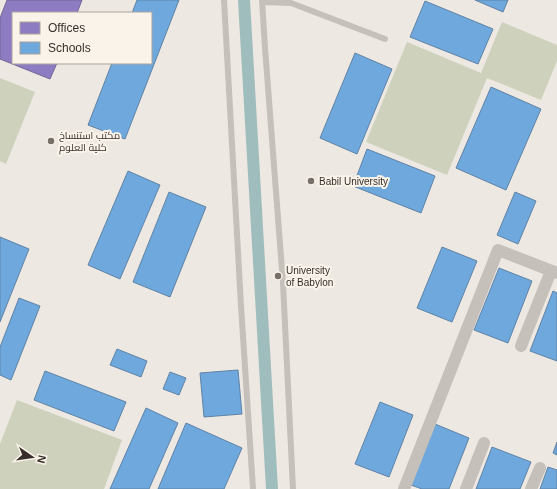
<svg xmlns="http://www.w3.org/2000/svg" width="557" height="489" font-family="Helvetica,Cairo,sans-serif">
<rect width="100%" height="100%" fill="#ede8e2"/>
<g fill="#ced2bd">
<path d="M 502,22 L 557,45 L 557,61 L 541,100 L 487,78 L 447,175 L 366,142 L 407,42 L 481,73 Z"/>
<path d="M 0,78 L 35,92 L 6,164 L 0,161 Z"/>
<path d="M 17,400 L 122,440 L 104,489 L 0,489 L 0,444 Z"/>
</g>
<path fill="#8e7cc3" stroke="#746595" d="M 7,0 L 82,0 L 77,13 L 13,13 L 13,63 L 57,63 L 50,79 L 0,59 L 0,18 Z"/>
<g fill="#6fa8dc" stroke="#5e83a7">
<path d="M 137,0 L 179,0 L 125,139 L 88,125 L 112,63 L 151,63 L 151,13 L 132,13 Z"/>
<path d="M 475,0 L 508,0 L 503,12 Z"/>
<path d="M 425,1 L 493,29 L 478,64 L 410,37 Z"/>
<path d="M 355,53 L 392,69 L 357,154 L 320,138 Z"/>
<path d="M 491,87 L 541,109 L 506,190 L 456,168 Z"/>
<path d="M 367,149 L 435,176 L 421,213 L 353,186 Z"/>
<path d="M 128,171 L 160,185 L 120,279 L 88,265 Z"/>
<path d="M 169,192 L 206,207 L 170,297 L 133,282 Z"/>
<path d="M 515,192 L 536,201 L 518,244 L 497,235 Z"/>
<path d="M 0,237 L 29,249 L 0,322 Z"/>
<path d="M 442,247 L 477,261 L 452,322 L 417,308 Z"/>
<path d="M 499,268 L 532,281 L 508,343 L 474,330 Z"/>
<path d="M 553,291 L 557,293 L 557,361 L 530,351 Z"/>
<path d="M 19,298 L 40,306 L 11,380 L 0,375 L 0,347 Z"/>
<path d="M 117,349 L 147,361 L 141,377 L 110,365 Z"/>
<path d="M 238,370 L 242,414 L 204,417 L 200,373 Z"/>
<path d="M 45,371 L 126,402 L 114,431 L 34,400 Z"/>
<path d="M 170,372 L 186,378 L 179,395 L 163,389 Z"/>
<path d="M 380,402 L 413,415 L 389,477 L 355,464 Z"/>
<path d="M 146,408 L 178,423 L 149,489 L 110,489 Z"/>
<path d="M 186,423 L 242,448 L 224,489 L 158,489 Z"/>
<path d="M 435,424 L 469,438 L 449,489 L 422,489 L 411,485 Z"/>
<path d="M 557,442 L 557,455 L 553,453 Z"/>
<path d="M 492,447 L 531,462 L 520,489 L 476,489 Z"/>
<path d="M 548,467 L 557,470 L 557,489 L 540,489 Z"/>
</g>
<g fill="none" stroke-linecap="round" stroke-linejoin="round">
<path stroke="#a0bdbd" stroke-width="12" d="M 244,0 L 272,489"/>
<g stroke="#c6c0bb" stroke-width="6">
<path d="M 224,0 L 241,306 L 253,489"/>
<path d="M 262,0 L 265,48 L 283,283 L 293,489"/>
<path d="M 262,2 L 291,3 L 385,39"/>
</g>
<g stroke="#c6c0bb" stroke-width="12">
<path d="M 521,346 L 551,271"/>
<path d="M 404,489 L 498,250 L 557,273"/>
<path d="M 466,489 L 484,443"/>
<path d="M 531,489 L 540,468"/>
</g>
</g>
<g fill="#776f6a" stroke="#f9f3ea" stroke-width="1.5">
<circle cx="51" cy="141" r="4"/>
<circle cx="311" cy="181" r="4"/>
<circle cx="278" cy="276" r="4"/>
</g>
<g text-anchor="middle" stroke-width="4" stroke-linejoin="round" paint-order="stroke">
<g font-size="10" fill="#372e2a" stroke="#f9f3ea" text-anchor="start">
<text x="59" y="139">مكتب استنساخ<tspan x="59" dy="12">كلية العلوم</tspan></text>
<text x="319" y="185">Babil University</text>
<text x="286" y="274">University<tspan x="286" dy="12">of Babylon</tspan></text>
</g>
</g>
<rect x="12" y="12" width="140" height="52" fill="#f9f3ea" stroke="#aba49d"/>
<rect x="20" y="22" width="20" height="12" fill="#8e7cc3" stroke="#aba49d"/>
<text x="48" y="32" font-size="12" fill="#372e2a">Offices</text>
<rect x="20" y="42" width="20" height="12" fill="#6fa8dc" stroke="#aba49d"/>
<text x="48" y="52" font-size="12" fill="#372e2a">Schools</text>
<g transform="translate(32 457) rotate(103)" stroke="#f9f3ea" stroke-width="3" paint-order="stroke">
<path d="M0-3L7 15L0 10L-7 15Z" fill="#372e2a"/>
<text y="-6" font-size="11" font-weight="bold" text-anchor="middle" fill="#372e2a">N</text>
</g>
</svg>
